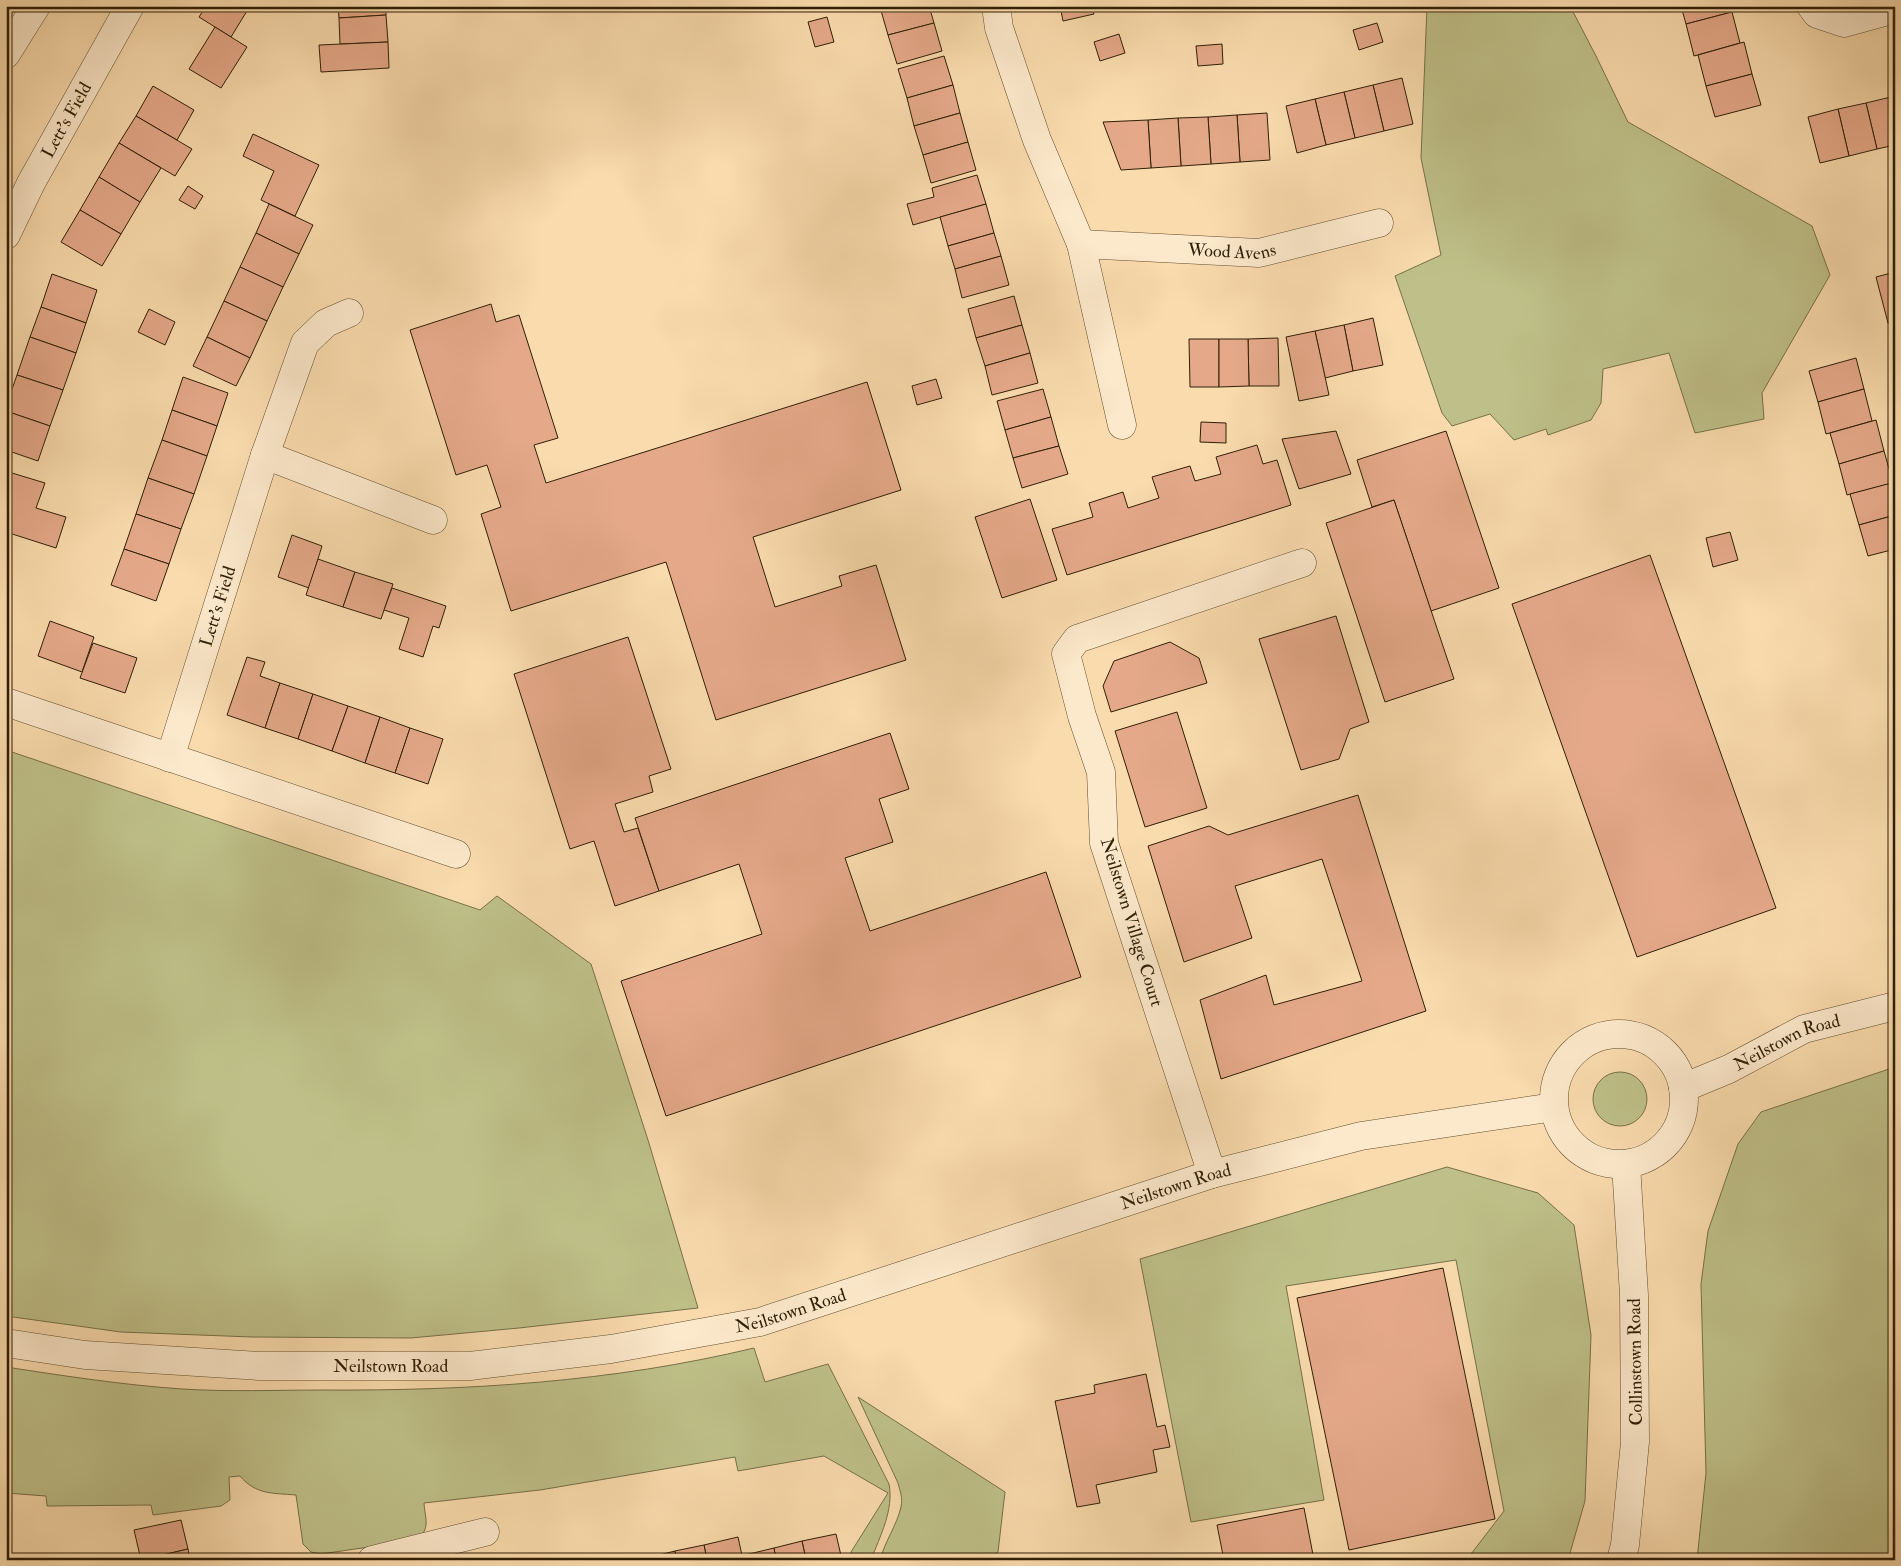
<svg xmlns="http://www.w3.org/2000/svg" width="1901" height="1566" font-family="'IM FELL Double Pica',serif">
<rect width="100%" height="100%" fill="#fadbad"/>
<filter id="stains"><feTurbulence type="fractalNoise" baseFrequency=".004" numOctaves="4"/><feColorMatrix values="0 0 0 0 .2 0 0 0 0 .09 0 0 0 0 .02 0 0 0 .5 -.17"/></filter>
<radialGradient id="worn" r=".72"><stop offset=".6" stop-color="#630" stop-opacity="0"/><stop offset="1" stop-color="#630" stop-opacity=".3"/></radialGradient>
<g fill="#bfc089" stroke="#777047">
<path d="M 1427,6 L 1570,6 L 1596,56 L 1628,122 L 1812,226 L 1830,275 L 1762,393 L 1764,419 L 1695,433 L 1669,353 L 1603,369 L 1601,403 L 1591,420 L 1548,435 L 1546,429 L 1514,440 L 1490,414 L 1452,426 L 1442,413 L 1395,276 L 1441,255 L 1421,158 Z"/>
<path d="M 6,750 L 480,910 L 497,896 L 591,964 L 648,1140 L 698,1308 L 519,1328 L 411,1338 L 252,1337 L 121,1332 L 6,1316 Z"/>
<path d="M 1895,1067 L 1895,1560 L 1697,1560 L 1706,1473 L 1701,1284 L 1708,1231 L 1738,1144 L 1761,1112 Z"/>
<circle cx="1620" cy="1099" r="27"/>
<path d="M 1447,1167 L 1538,1193 L 1574,1225 L 1591,1335 L 1585,1501 L 1568,1560 L 1469,1560 L 1468,1558 L 1504,1511 L 1456,1260 L 1286,1286 L 1324,1500 L 1191,1522 L 1140,1259 Z"/>
<path d="M 754,1348 L 765,1382 L 828,1364 L 889,1484 C 894,1510 880,1536 871,1560 L 853,1560 L 851,1552 L 888,1493 L 824,1456 L 738,1471 L 735,1457 L 540,1490 L 424,1503 C 425,1519 431,1528 417,1540 L 321,1554 L 311,1552 L 303,1544 L 296,1495 C 273,1493 256,1495 240,1476 L 229,1477 L 230,1500 L 221,1506 L 153,1515 L 151,1505 L 47,1506 L 46,1496 L 6,1493 L 6,1367 C 65,1376 123,1385 182,1389 C 229,1392 276,1390 322,1390 C 467,1391 613,1382 754,1348 Z"/>
<path d="M 858,1397 L 1005,1492 L 998,1552 L 988,1560 L 880,1560 C 885,1541 897,1525 901,1507 C 903,1498 900,1491 898,1483 Z"/>
</g>
<g fill="#e5a989" stroke="#2f1f05">
<path d="M 206,6 L 250,6 L 231,37 L 199,17 Z"/>
<path d="M 338,6 L 386,6 L 386,15 L 339,18 Z"/>
<path d="M 884,6 L 929,6 L 934,23 L 888,35 L 880,7 Z"/>
<path d="M 1060,6 L 1091,6 L 1094,14 L 1063,21 Z"/>
<path d="M 1681,6 L 1731,6 L 1732,12 L 1686,24 Z"/>
<path d="M 1732,12 L 1740,43 L 1694,56 L 1686,24 Z"/>
<path d="M 386,15 L 388,42 L 340,44 L 339,18 Z"/>
<path d="M 827,17 L 834,42 L 815,47 L 808,22 Z"/>
<path d="M 934,23 L 942,51 L 897,64 L 888,35 Z"/>
<path d="M 1377,23 L 1383,42 L 1359,50 L 1353,30 Z"/>
<path d="M 215,27 L 247,47 L 221,88 L 189,69 Z"/>
<path d="M 1119,34 L 1125,53 L 1100,61 L 1094,42 Z"/>
<path d="M 388,42 L 389,68 L 321,72 L 319,45 Z"/>
<path d="M 1744,42 L 1752,74 L 1706,86 L 1698,55 Z"/>
<path d="M 1222,44 L 1223,64 L 1198,66 L 1196,46 Z"/>
<path d="M 944,56 L 953,85 L 907,98 L 898,69 Z"/>
<path d="M 1752,74 L 1761,105 L 1715,117 L 1706,86 Z"/>
<path d="M 1402,78 L 1413,124 L 1384,131 L 1373,85 Z"/>
<path d="M 953,85 L 960,113 L 914,126 L 907,98 Z"/>
<path d="M 1373,85 L 1384,131 L 1355,138 L 1344,92 Z"/>
<path d="M 153,86 L 194,110 L 177,140 L 136,116 Z"/>
<path d="M 1344,92 L 1355,138 L 1326,145 L 1315,99 Z"/>
<path d="M 1895,96 L 1895,145 L 1877,149 L 1866,103 Z"/>
<path d="M 1315,99 L 1326,145 L 1297,153 L 1286,106 Z"/>
<path d="M 1866,103 L 1877,149 L 1849,156 L 1838,109 Z"/>
<path d="M 1838,109 L 1849,156 L 1820,163 L 1808,117 Z"/>
<path d="M 960,113 L 968,142 L 923,155 L 914,126 Z"/>
<path d="M 1267,113 L 1270,160 L 1240,162 L 1237,115 Z"/>
<path d="M 1237,115 L 1240,162 L 1211,164 L 1208,117 Z"/>
<path d="M 136,116 L 192,149 L 175,176 L 119,143 Z"/>
<path d="M 1208,117 L 1211,164 L 1181,166 L 1178,118 Z"/>
<path d="M 1178,118 L 1181,166 L 1151,168 L 1148,120 Z"/>
<path d="M 1148,120 L 1151,168 L 1121,170 L 1103,122 Z"/>
<path d="M 253,134 L 319,165 L 295,216 L 261,200 L 274,171 L 243,156 Z"/>
<path d="M 968,142 L 976,170 L 931,183 L 923,155 Z"/>
<path d="M 119,143 L 161,168 L 140,202 L 99,177 Z"/>
<path d="M 977,175 L 986,204 L 913,225 L 907,204 L 934,197 L 932,188 Z"/>
<path d="M 99,177 L 140,202 L 121,234 L 80,210 Z"/>
<path d="M 188,186 L 203,196 L 195,209 L 179,200 Z"/>
<path d="M 269,204 L 313,225 L 299,254 L 256,233 Z"/>
<path d="M 986,204 L 994,233 L 948,246 L 940,217 Z"/>
<path d="M 80,210 L 121,234 L 102,266 L 61,242 Z"/>
<path d="M 256,233 L 299,254 L 283,287 L 240,267 Z"/>
<path d="M 994,233 L 1001,256 L 955,269 L 948,246 Z"/>
<path d="M 1001,256 L 1009,285 L 962,298 L 955,269 Z"/>
<path d="M 240,267 L 283,287 L 267,321 L 224,301 Z"/>
<path d="M 1895,272 L 1895,321 L 1888,323 L 1876,277 Z"/>
<path d="M 52,274 L 97,290 L 86,323 L 41,307 Z"/>
<path d="M 1014,296 L 1022,325 L 976,338 L 968,309 Z"/>
<path d="M 224,301 L 267,321 L 250,358 L 207,337 Z"/>
<path d="M 491,304 L 496,322 L 519,315 L 558,438 L 534,445 L 546,483 L 867,382 L 901,490 L 753,537 L 775,607 L 842,586 L 839,576 L 876,565 L 906,660 L 716,720 L 666,562 L 511,611 L 481,514 L 501,507 L 487,465 L 456,475 L 410,330 Z"/>
<path d="M 41,307 L 86,323 L 76,353 L 30,337 Z"/>
<path d="M 149,309 L 175,322 L 165,345 L 138,332 Z"/>
<path d="M 1373,318 L 1383,365 L 1353,371 L 1344,325 Z"/>
<path d="M 1022,325 L 1030,353 L 985,366 L 976,338 Z"/>
<path d="M 1344,325 L 1353,371 L 1325,378 L 1315,331 Z"/>
<path d="M 1315,331 L 1329,395 L 1299,401 L 1286,337 Z"/>
<path d="M 30,337 L 76,353 L 63,390 L 17,375 Z"/>
<path d="M 207,337 L 250,358 L 236,386 L 193,366 Z"/>
<path d="M 1278,338 L 1279,386 L 1249,386 L 1248,339 Z"/>
<path d="M 1189,339 L 1219,339 L 1219,387 L 1190,387 Z"/>
<path d="M 1219,339 L 1248,339 L 1249,386 L 1219,387 Z"/>
<path d="M 1030,353 L 1038,383 L 992,395 L 985,366 Z"/>
<path d="M 1856,358 L 1864,389 L 1818,402 L 1809,371 Z"/>
<path d="M 17,375 L 63,390 L 50,426 L 6,411 L 6,406 Z"/>
<path d="M 183,377 L 228,393 L 217,426 L 172,410 Z"/>
<path d="M 936,379 L 942,398 L 917,405 L 912,386 Z"/>
<path d="M 1043,389 L 1051,417 L 1005,430 L 997,401 Z"/>
<path d="M 1864,389 L 1872,421 L 1826,434 L 1818,402 Z"/>
<path d="M 172,410 L 217,426 L 207,456 L 162,440 Z"/>
<path d="M 6,411 L 50,426 L 38,461 L 6,450 Z"/>
<path d="M 1051,417 L 1059,446 L 1013,458 L 1005,430 Z"/>
<path d="M 1876,420 L 1884,451 L 1839,464 L 1830,433 Z"/>
<path d="M 1201,422 L 1226,423 L 1226,443 L 1200,442 Z"/>
<path d="M 1336,431 L 1351,474 L 1299,489 L 1282,439 Z"/>
<path d="M 1446,431 L 1499,588 L 1431,611 L 1394,500 L 1372,507 L 1357,460 Z"/>
<path d="M 162,440 L 207,456 L 194,494 L 148,478 Z"/>
<path d="M 1257,445 L 1263,464 L 1277,460 L 1291,505 L 1067,575 L 1052,529 L 1093,517 L 1089,503 L 1123,492 L 1128,508 L 1159,498 L 1152,477 L 1190,466 L 1195,481 L 1221,474 L 1216,457 Z"/>
<path d="M 1059,446 L 1068,474 L 1022,488 L 1013,458 Z"/>
<path d="M 1884,451 L 1893,483 L 1847,495 L 1839,464 Z"/>
<path d="M 12,473 L 45,483 L 36,508 L 66,517 L 56,548 L 6,532 L 6,492 Z"/>
<path d="M 148,478 L 194,494 L 181,529 L 136,514 Z"/>
<path d="M 1895,482 L 1895,515 L 1859,525 L 1850,494 Z"/>
<path d="M 1030,499 L 1057,580 L 1002,598 L 975,517 Z"/>
<path d="M 1394,500 L 1454,679 L 1385,702 L 1326,523 Z"/>
<path d="M 136,514 L 181,529 L 169,564 L 124,549 Z"/>
<path d="M 1895,515 L 1895,549 L 1868,556 L 1859,525 Z"/>
<path d="M 1730,532 L 1738,560 L 1713,567 L 1706,538 Z"/>
<path d="M 292,535 L 322,546 L 309,588 L 278,577 Z"/>
<path d="M 124,549 L 169,564 L 156,601 L 111,585 Z"/>
<path d="M 1650,555 L 1776,908 L 1637,957 L 1512,604 Z"/>
<path d="M 318,559 L 355,572 L 343,607 L 306,595 Z"/>
<path d="M 355,572 L 393,584 L 381,619 L 343,607 Z"/>
<path d="M 392,588 L 446,606 L 439,628 L 433,626 L 423,657 L 399,649 L 409,618 L 384,610 Z"/>
<path d="M 1336,616 L 1369,722 L 1350,729 L 1339,759 L 1301,770 L 1259,639 Z"/>
<path d="M 50,621 L 94,637 L 82,672 L 38,656 Z"/>
<path d="M 628,637 L 671,769 L 649,776 L 653,792 L 615,804 L 624,832 L 638,828 L 659,891 L 615,906 L 594,841 L 570,849 L 514,674 Z"/>
<path d="M 1170,642 L 1199,658 L 1207,683 L 1111,712 L 1103,686 L 1114,661 Z"/>
<path d="M 93,643 L 137,658 L 125,693 L 80,678 Z"/>
<path d="M 247,657 L 265,662 L 260,676 L 280,683 L 265,728 L 227,715 Z"/>
<path d="M 280,683 L 313,694 L 298,739 L 265,728 Z"/>
<path d="M 313,694 L 348,706 L 332,751 L 298,739 Z"/>
<path d="M 348,706 L 380,717 L 365,763 L 332,751 Z"/>
<path d="M 1177,712 L 1207,808 L 1145,827 L 1115,731 Z"/>
<path d="M 380,717 L 410,728 L 395,773 L 365,763 Z"/>
<path d="M 410,728 L 443,739 L 428,784 L 395,773 Z"/>
<path d="M 890,733 L 909,789 L 879,799 L 893,842 L 845,858 L 870,931 L 1046,872 L 1081,977 L 666,1116 L 621,981 L 762,934 L 739,864 L 659,891 L 635,818 Z"/>
<path d="M 1358,795 L 1426,1011 L 1221,1079 L 1200,1000 L 1266,975 L 1274,1005 L 1362,981 L 1322,859 L 1235,886 L 1252,938 L 1184,962 L 1148,846 L 1209,826 L 1228,835 Z"/>
<path d="M 1443,1268 L 1495,1519 L 1349,1550 L 1297,1298 Z"/>
<path d="M 1146,1374 L 1157,1427 L 1165,1425 L 1170,1447 L 1153,1450 L 1157,1472 L 1096,1485 L 1100,1503 L 1077,1507 L 1055,1401 L 1095,1393 L 1094,1385 Z"/>
<path d="M 1304,1508 L 1314,1560 L 1224,1560 L 1217,1525 Z"/>
<path d="M 181,1520 L 188,1549 L 141,1560 L 134,1530 Z"/>
<path d="M 836,1534 L 842,1560 L 806,1560 L 802,1541 Z"/>
<path d="M 738,1537 L 743,1560 L 707,1560 L 704,1545 Z"/>
<path d="M 802,1541 L 806,1560 L 776,1560 L 774,1548 Z"/>
<path d="M 704,1545 L 707,1560 L 677,1560 L 675,1551 Z"/>
<path d="M 774,1548 L 776,1560 L 746,1560 L 745,1555 Z"/>
<path d="M 188,1549 L 190,1560 L 141,1560 Z"/>
<path d="M 675,1551 L 677,1560 L 647,1560 L 647,1558 Z"/>
</g>
<g fill="none" stroke-linecap="round" stroke-linejoin="round">
<g stroke="#624e2f" stroke-width="29">
<g id="minor">
<path d="M 996,6 L 999,28 L 1037,140 L 1081,244 L 1122,425"/>
<path d="M 1811,6 L 1817,14 L 1844,23 L 1895,9"/>
<path d="M 6,54 L 36,6"/>
<path id="s1" d="M 6,235 L 31,183 L 130,6"/>
<path id="s2" d="M 1081,244 L 1259,253 L 1379,223"/>
<path d="M 265,455 L 433,520"/>
<path d="M 6,702 L 456,854"/>
<path id="s3" d="M 170,758 L 265,455 L 305,343 L 326,323 L 349,313"/>
<circle cx="1619" cy="1099" r="65"/>
<path id="s4" d="M 1683,1088 L 1729,1069 L 1804,1029 L 1895,1006"/>
<path d="M 1212,1174 L 1104,843 L 1101,772 L 1082,716 L 1066,654 L 1077,639 L 1302,563"/>
<path id="s5" d="M 6,1343 L 85,1355 L 259,1366 L 470,1366 L 611,1349 L 760,1322 L 1212,1174 L 1361,1136 L 1554,1107"/>
<path d="M 372,1560 L 485,1532"/>
<path d="M 1621,1560 L 1625,1545 L 1635,1442 L 1634,1295 L 1626,1164"/>
</g>
</g>
<use href="#minor" stroke="#fce8ca" stroke-width="28"/>
</g>
<g text-anchor="middle" stroke-width="4" stroke-linejoin="round" paint-order="stroke">
<g font-size="18" fill="#2f1f05" stroke="#fce8ca">
<text dy="6" stroke="none"><textPath href="#s1" startOffset="130">Lett's Field</textPath></text>
<text dy="6" stroke="none"><textPath href="#s2" startOffset="151">Wood Avens</textPath></text>
<text dy="6" stroke="none"><textPath href="#s3" startOffset="159">Lett's Field</textPath></text>
<text transform="translate(1132 922) rotate(73)" y="6">Neilstown Village Court</text>
<text dy="6" stroke="none"><textPath href="#s4" startOffset="114">Neilstown Road</textPath></text>
<text dy="6" stroke="none"><textPath href="#s5" startOffset="1196">Neilstown Road</textPath></text>
<text dy="6" stroke="none"><textPath href="#s5" startOffset="791">Neilstown Road</textPath></text>
<text transform="translate(1635 1362) rotate(-91)" y="6">Collinstown Road</text>
<text dy="6" stroke="none"><textPath href="#s5" startOffset="386">Neilstown Road</textPath></text>
</g>
</g>
<rect width="1901" height="1566" fill="none" stroke="#fadbad" stroke-width="25"/>
<rect x="8" y="8" width="1886" height="1551" fill="none" stroke="#2f1f05" stroke-width="2.5"/>
<rect x="12" y="12" width="1876" height="1541" fill="none" stroke="#2f1f05"/>
<rect width="100%" height="100%" filter="url(#stains)"/>
<rect width="100%" height="100%" fill="url(#worn)"/>
</svg>
